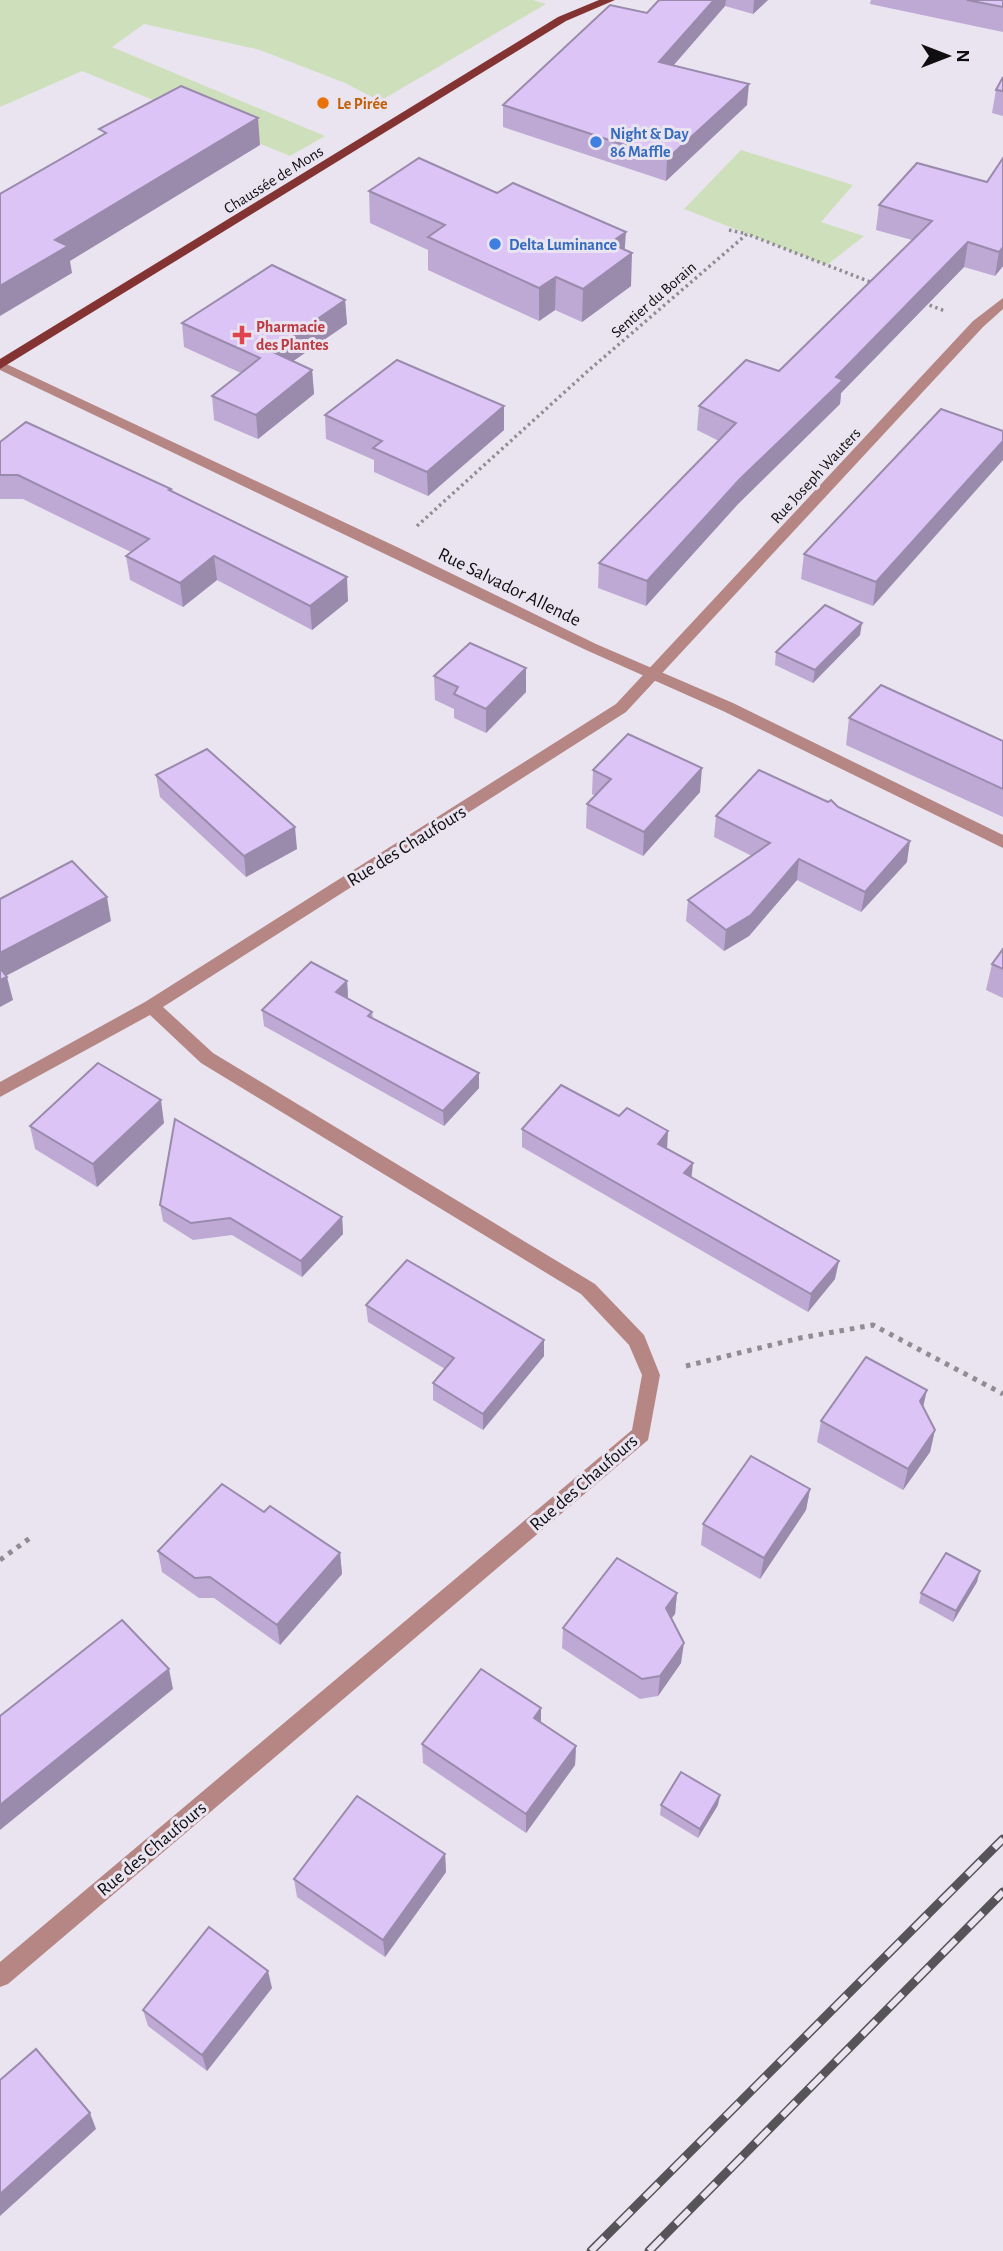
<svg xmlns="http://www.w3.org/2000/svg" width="1003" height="2251" font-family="'Alegreya Sans',sans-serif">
<rect width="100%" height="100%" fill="#e9e4ef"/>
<g fill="#cee0bb">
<path d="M 0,0 L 533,0 L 546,4 L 380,101 L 345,83 L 260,50 L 144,24 L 112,47 L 325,136 L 290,156 L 82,71 L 0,107 Z"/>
<path d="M 741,150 L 853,185 L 821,222 L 864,236 L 827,265 L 684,209 Z"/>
</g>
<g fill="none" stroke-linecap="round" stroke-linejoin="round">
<g stroke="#908c94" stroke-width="3.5" stroke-dasharray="2.5 3.5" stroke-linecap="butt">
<path d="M 729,230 L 747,234"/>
<path d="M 924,303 L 945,311"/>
<path d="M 417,526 L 589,370 L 747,234 L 873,283"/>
</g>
<g stroke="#908c94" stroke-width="5" stroke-dasharray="4.5 6" stroke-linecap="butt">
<path d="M 686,1366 L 800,1338 L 873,1325 L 1003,1394"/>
<path d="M 0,1560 L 30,1538"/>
</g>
<path fill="#b58683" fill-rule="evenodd" d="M 1003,298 L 1003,309 L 983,327 L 626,712 L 163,1007 L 213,1053 L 595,1284 L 644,1335 L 660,1375 L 648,1440 L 8,1984 L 0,1987 L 0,1962 L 632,1430 L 642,1375 L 629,1345 L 581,1294 L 201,1063 L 150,1015 L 0,1097 L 0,1082 L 145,1002 L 616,704 L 973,321 Z"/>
<path fill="#b58683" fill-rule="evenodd" d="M 0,361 L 397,547 L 596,644 L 733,703 L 1003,835 L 1003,848 L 723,711 L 586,650 L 0,370 Z"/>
<path fill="#833332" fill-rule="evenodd" d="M 599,0 L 615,0 L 566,21 L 0,369 L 0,359 L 558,17 Z"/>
<g stroke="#565459" stroke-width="9">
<g id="rail">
<path d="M 591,2251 L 1003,1839"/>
<path d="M 649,2251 L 1003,1892"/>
</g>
</g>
<use href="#rail" stroke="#e9e4ef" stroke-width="6" stroke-dasharray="19" stroke-linecap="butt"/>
</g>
<g fill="#bda9d4">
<path d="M 659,0 L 768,0 L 753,14 L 725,6 L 673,66 L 747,105 L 666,181 L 503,127 L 503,105 L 647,13 Z"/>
<path d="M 871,0 L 1003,0 L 1003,32 L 870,4 Z"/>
<path d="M 1003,77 L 1003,116 L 992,113 L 996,90 Z"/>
<path d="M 987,182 L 1003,266 L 995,276 L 964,267 L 841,393 L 840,404 L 738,504 L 646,606 L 598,588 L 599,563 L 719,441 L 697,430 L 699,406 L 779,371 L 912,240 L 876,230 L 879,205 Z"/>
<path d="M 369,191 L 625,250 L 631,286 L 582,322 L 555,310 L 539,321 L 428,270 L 428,250 L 370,223 Z"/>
<path d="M 345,300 L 347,324 L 293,361 L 312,370 L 314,394 L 258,439 L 214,420 L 212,396 L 241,373 L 184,347 L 182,323 Z"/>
<path d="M 504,406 L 504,430 L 428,496 L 374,472 L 374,460 L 326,439 L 325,415 Z"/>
<path d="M 941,409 L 873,606 L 801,579 L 804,554 Z"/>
<path d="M 0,442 L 171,489 L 172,492 L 348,601 L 312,630 L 217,580 L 183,607 L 130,580 L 126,556 L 131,552 L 23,499 L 0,499 Z"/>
<path d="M 860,635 L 813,683 L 775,665 L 776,652 Z"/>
<path d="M 434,676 L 526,692 L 486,733 L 454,718 L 454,709 L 435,700 Z"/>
<path d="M 849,718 L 1003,741 L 1003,817 L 846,745 Z"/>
<path d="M 593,770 L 700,792 L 643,856 L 586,828 L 587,804 L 595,796 L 592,794 Z"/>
<path d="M 156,775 L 297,849 L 246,877 L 160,797 Z"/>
<path d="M 838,807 L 907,862 L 861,912 L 797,880 L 749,936 L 724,951 L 686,921 L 688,900 L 752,856 L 714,837 L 716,816 Z"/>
<path d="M 1003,949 L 1003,998 L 986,990 L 992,964 Z"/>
<path d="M 347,981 L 348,997 L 347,998 L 372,1012 L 373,1018 L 479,1088 L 444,1126 L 264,1026 L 262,1010 Z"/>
<path d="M 164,1123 L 97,1187 L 35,1149 L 30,1126 Z"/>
<path d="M 522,1129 L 667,1149 L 692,1177 L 835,1279 L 808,1312 L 522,1147 Z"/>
<path d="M 160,1205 L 342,1217 L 343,1234 L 302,1277 L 232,1235 L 193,1240 L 163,1221 Z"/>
<path d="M 366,1305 L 544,1356 L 483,1430 L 433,1400 L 433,1383 L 445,1369 L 368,1322 Z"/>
<path d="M 923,1407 L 935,1430 L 930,1452 L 903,1490 L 817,1442 L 821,1421 Z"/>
<path d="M 810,1489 L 806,1510 L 760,1579 L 701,1545 L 703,1524 Z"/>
<path d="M 264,1512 L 340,1553 L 342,1574 L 280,1645 L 214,1598 L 199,1598 L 162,1572 L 158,1551 Z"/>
<path d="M 977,1582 L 953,1622 L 919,1603 L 921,1593 Z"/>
<path d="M 677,1593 L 675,1614 L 671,1618 L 681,1663 L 658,1696 L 640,1699 L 562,1648 L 563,1628 Z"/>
<path d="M 422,1744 L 576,1746 L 575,1765 L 526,1833 L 423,1763 Z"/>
<path d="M 661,1805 L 718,1805 L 698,1838 L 660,1815 Z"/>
<path d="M 445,1854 L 446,1872 L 385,1957 L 297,1897 L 294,1879 Z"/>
<path d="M 272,1988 L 207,2071 L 148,2026 L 143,2010 Z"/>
</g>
<g fill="#9a8aac">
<path d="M 714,0 L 726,0 L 725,6 L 658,83 L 659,62 Z"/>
<path d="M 754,0 L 768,0 L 753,14 Z"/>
<path d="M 749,84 L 747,105 L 666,181 L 667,159 Z"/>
<path d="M 258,118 L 260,145 L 70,261 L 72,273 L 0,316 L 0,286 L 55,240 Z"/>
<path d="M 626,232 L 624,259 L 632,253 L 631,286 L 582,322 L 583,289 L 610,243 Z"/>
<path d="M 968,242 L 964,267 L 841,393 L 840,404 L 738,504 L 646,606 L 647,581 L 836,377 Z"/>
<path d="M 1003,247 L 1003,266 L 995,276 L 999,252 Z"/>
<path d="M 556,277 L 555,310 L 539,321 L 539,288 Z"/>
<path d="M 345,300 L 347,324 L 273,375 L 271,351 Z"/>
<path d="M 312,370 L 314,394 L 258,439 L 256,415 Z"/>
<path d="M 504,406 L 504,430 L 428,496 L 427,472 Z"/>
<path d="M 1003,441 L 1003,460 L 873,606 L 876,582 Z"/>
<path d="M 214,556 L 217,580 L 183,607 L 180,583 Z"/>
<path d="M 347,577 L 348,601 L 312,630 L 310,606 Z"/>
<path d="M 862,623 L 860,635 L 813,683 L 815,670 Z"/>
<path d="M 526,668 L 526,692 L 486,733 L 486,709 Z"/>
<path d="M 702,768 L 700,792 L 643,856 L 644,832 Z"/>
<path d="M 295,827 L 297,849 L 246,877 L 244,856 Z"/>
<path d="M 910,841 L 907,862 L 861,912 L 865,892 Z"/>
<path d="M 799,859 L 797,880 L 749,936 L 724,951 L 726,930 Z"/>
<path d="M 107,897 L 111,921 L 0,979 L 0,953 Z"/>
<path d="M 7,977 L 13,1000 L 0,1007 L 0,980 Z"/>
<path d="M 347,981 L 348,997 L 337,1008 L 336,992 Z"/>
<path d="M 479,1073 L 479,1088 L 444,1126 L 443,1111 Z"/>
<path d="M 161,1100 L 164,1123 L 97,1187 L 93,1164 Z"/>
<path d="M 668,1131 L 667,1150 L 658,1144 Z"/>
<path d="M 693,1163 L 691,1182 L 684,1173 Z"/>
<path d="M 342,1217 L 343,1234 L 302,1277 L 301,1261 Z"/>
<path d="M 839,1261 L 835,1279 L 808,1312 L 811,1294 Z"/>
<path d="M 544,1340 L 544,1356 L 483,1430 L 483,1414 Z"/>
<path d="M 927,1390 L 922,1412 L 920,1401 Z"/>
<path d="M 935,1430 L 930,1452 L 903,1490 L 908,1469 Z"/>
<path d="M 810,1489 L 806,1510 L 760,1579 L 764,1558 Z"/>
<path d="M 340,1553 L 342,1574 L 280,1645 L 277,1625 Z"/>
<path d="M 980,1571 L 977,1582 L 953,1622 L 956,1611 Z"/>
<path d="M 677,1593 L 675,1614 L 664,1628 L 666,1608 Z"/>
<path d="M 684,1643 L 681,1663 L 658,1696 L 660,1676 Z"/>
<path d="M 169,1669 L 173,1689 L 0,1830 L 0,1805 Z"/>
<path d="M 541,1708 L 541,1728 L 534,1718 Z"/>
<path d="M 576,1746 L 575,1765 L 526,1833 L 526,1814 Z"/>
<path d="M 720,1795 L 718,1805 L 698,1838 L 700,1829 Z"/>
<path d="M 445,1854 L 446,1872 L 385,1957 L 383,1940 Z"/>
<path d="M 268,1971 L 272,1988 L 207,2071 L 202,2055 Z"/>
<path d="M 90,2113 L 96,2129 L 0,2216 L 0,2194 Z"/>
</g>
<g fill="#dcc5f6" stroke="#9a8aac" stroke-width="2">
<path d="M 659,0 L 714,0 L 659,62 L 749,84 L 667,159 L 503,105 L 610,5 L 647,13 Z"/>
<path d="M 967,0 L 1003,0 L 1003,7 Z"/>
<path d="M 1003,77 L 1003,91 L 996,90 Z"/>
<path d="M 181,86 L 258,118 L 55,240 L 68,246 L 0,286 L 0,194 L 106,133 L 99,129 Z"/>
<path d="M 419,158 L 497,193 L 513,183 L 626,232 L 610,243 L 632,253 L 583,289 L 556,277 L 539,288 L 428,237 L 445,225 L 369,191 Z"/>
<path d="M 1003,158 L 1003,247 L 999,252 L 968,242 L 836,377 L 843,380 L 740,479 L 647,581 L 599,563 L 736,423 L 699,406 L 746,360 L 779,371 L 932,221 L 879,205 L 917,163 L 987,182 Z"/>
<path d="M 272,265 L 345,300 L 271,351 L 312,370 L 256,415 L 212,396 L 260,358 L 182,323 Z"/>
<path d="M 397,360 L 504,406 L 427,472 L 373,448 L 382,441 L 325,415 Z"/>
<path d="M 941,409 L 1003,431 L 1003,441 L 876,582 L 804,554 Z"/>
<path d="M 26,422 L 171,489 L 169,490 L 347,577 L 310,606 L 214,556 L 180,583 L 126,556 L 149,539 L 18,475 L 0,475 L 0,442 Z"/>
<path d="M 825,605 L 862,623 L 815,670 L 776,652 Z"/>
<path d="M 470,643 L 526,668 L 486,709 L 454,694 L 458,687 L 434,676 Z"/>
<path d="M 881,685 L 1003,741 L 1003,789 L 849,718 Z"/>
<path d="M 628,734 L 702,768 L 644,832 L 587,804 L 611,779 L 593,770 Z"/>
<path d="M 207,749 L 295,827 L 244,856 L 156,775 Z"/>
<path d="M 759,770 L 828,802 L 831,800 L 838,807 L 910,841 L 865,892 L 799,859 L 751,915 L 726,930 L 688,900 L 770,843 L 716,816 Z"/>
<path d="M 72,861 L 107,897 L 0,953 L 0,899 Z"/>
<path d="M 1003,949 L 1003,969 L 992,964 Z"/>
<path d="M 311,962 L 347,981 L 336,992 L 372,1012 L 368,1016 L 479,1073 L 443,1111 L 262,1010 Z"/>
<path d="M 0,968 L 7,977 L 0,980 Z"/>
<path d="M 98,1063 L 161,1100 L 93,1164 L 30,1126 Z"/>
<path d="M 561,1085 L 619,1116 L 627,1108 L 668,1131 L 658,1144 L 693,1163 L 684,1173 L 839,1261 L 811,1294 L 522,1129 Z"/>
<path d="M 175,1119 L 342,1217 L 301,1261 L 230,1218 L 191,1223 L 160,1205 Z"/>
<path d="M 407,1260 L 544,1340 L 483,1414 L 433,1383 L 454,1358 L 366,1305 Z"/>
<path d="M 866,1357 L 927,1390 L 920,1401 L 935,1430 L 908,1469 L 821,1421 Z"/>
<path d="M 751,1456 L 810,1489 L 764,1558 L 703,1524 Z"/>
<path d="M 222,1484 L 264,1512 L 270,1506 L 340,1553 L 277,1625 L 210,1577 L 195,1578 L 158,1551 Z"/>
<path d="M 946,1553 L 980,1571 L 956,1611 L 921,1593 Z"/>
<path d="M 617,1558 L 677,1593 L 666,1608 L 684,1643 L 660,1676 L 642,1679 L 563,1628 Z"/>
<path d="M 122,1620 L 169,1669 L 0,1805 L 0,1716 Z"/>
<path d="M 481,1669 L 541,1708 L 534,1718 L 576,1746 L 526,1814 L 422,1744 Z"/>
<path d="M 681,1772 L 720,1795 L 700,1829 L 661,1805 Z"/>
<path d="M 357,1796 L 445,1854 L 383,1940 L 294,1879 Z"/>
<path d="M 209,1927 L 268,1971 L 202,2055 L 143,2010 Z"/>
<path d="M 36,2049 L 90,2113 L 0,2194 L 0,2080 Z"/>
</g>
<circle fill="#e8710a" stroke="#e9e4ef" stroke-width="2.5" cx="323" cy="103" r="7"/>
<g fill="#3f7fe0" stroke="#e9e4ef" stroke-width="2.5">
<circle cx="596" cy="142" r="7"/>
<circle cx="495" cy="244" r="7"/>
</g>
<path fill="#e0444e" stroke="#e9e4ef" stroke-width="2.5" d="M238.5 324.5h7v7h7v7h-7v7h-7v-7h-7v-7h7z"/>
<g text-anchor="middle" stroke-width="6" stroke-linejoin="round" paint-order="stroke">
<g font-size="16" font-weight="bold" fill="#c56008" stroke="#e9e4ef" text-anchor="start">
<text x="337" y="109">Le Pirée</text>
</g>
<g font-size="16" font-weight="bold" fill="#366cbe" stroke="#e9e4ef" text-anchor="start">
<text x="610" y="139">Night &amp; Day<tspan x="610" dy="18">86 Maffle</tspan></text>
<text x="509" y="250">Delta Luminance</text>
</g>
<g font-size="16" fill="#0f0e11" stroke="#e9e4ef">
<text transform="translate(273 179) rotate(-32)" y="6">Chaussée de Mons</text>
<text transform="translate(653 299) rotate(-41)" y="6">Sentier du Borain</text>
<text transform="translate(815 475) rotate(-47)" y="6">Rue Joseph Wauters</text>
</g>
<g font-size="16" font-weight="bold" fill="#be3a42" stroke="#e9e4ef" text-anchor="start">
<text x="256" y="332">Pharmacie<tspan x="256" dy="18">des Plantes</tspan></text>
</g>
<g font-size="19" fill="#0f0e11" stroke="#e9e4ef">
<text transform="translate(510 586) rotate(26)" y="7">Rue Salvador Allende</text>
<text transform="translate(406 845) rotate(-32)" y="7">Rue des Chaufours</text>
<text transform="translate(583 1482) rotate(-41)" y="7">Rue des Chaufours</text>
<text transform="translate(151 1848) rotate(-40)" y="7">Rue des Chaufours</text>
</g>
</g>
<g transform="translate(947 56) rotate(90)" stroke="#e9e4ef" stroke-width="5" paint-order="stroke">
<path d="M0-5L12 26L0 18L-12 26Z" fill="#0f0e11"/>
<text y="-10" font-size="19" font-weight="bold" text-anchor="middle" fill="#0f0e11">N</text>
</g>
</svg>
